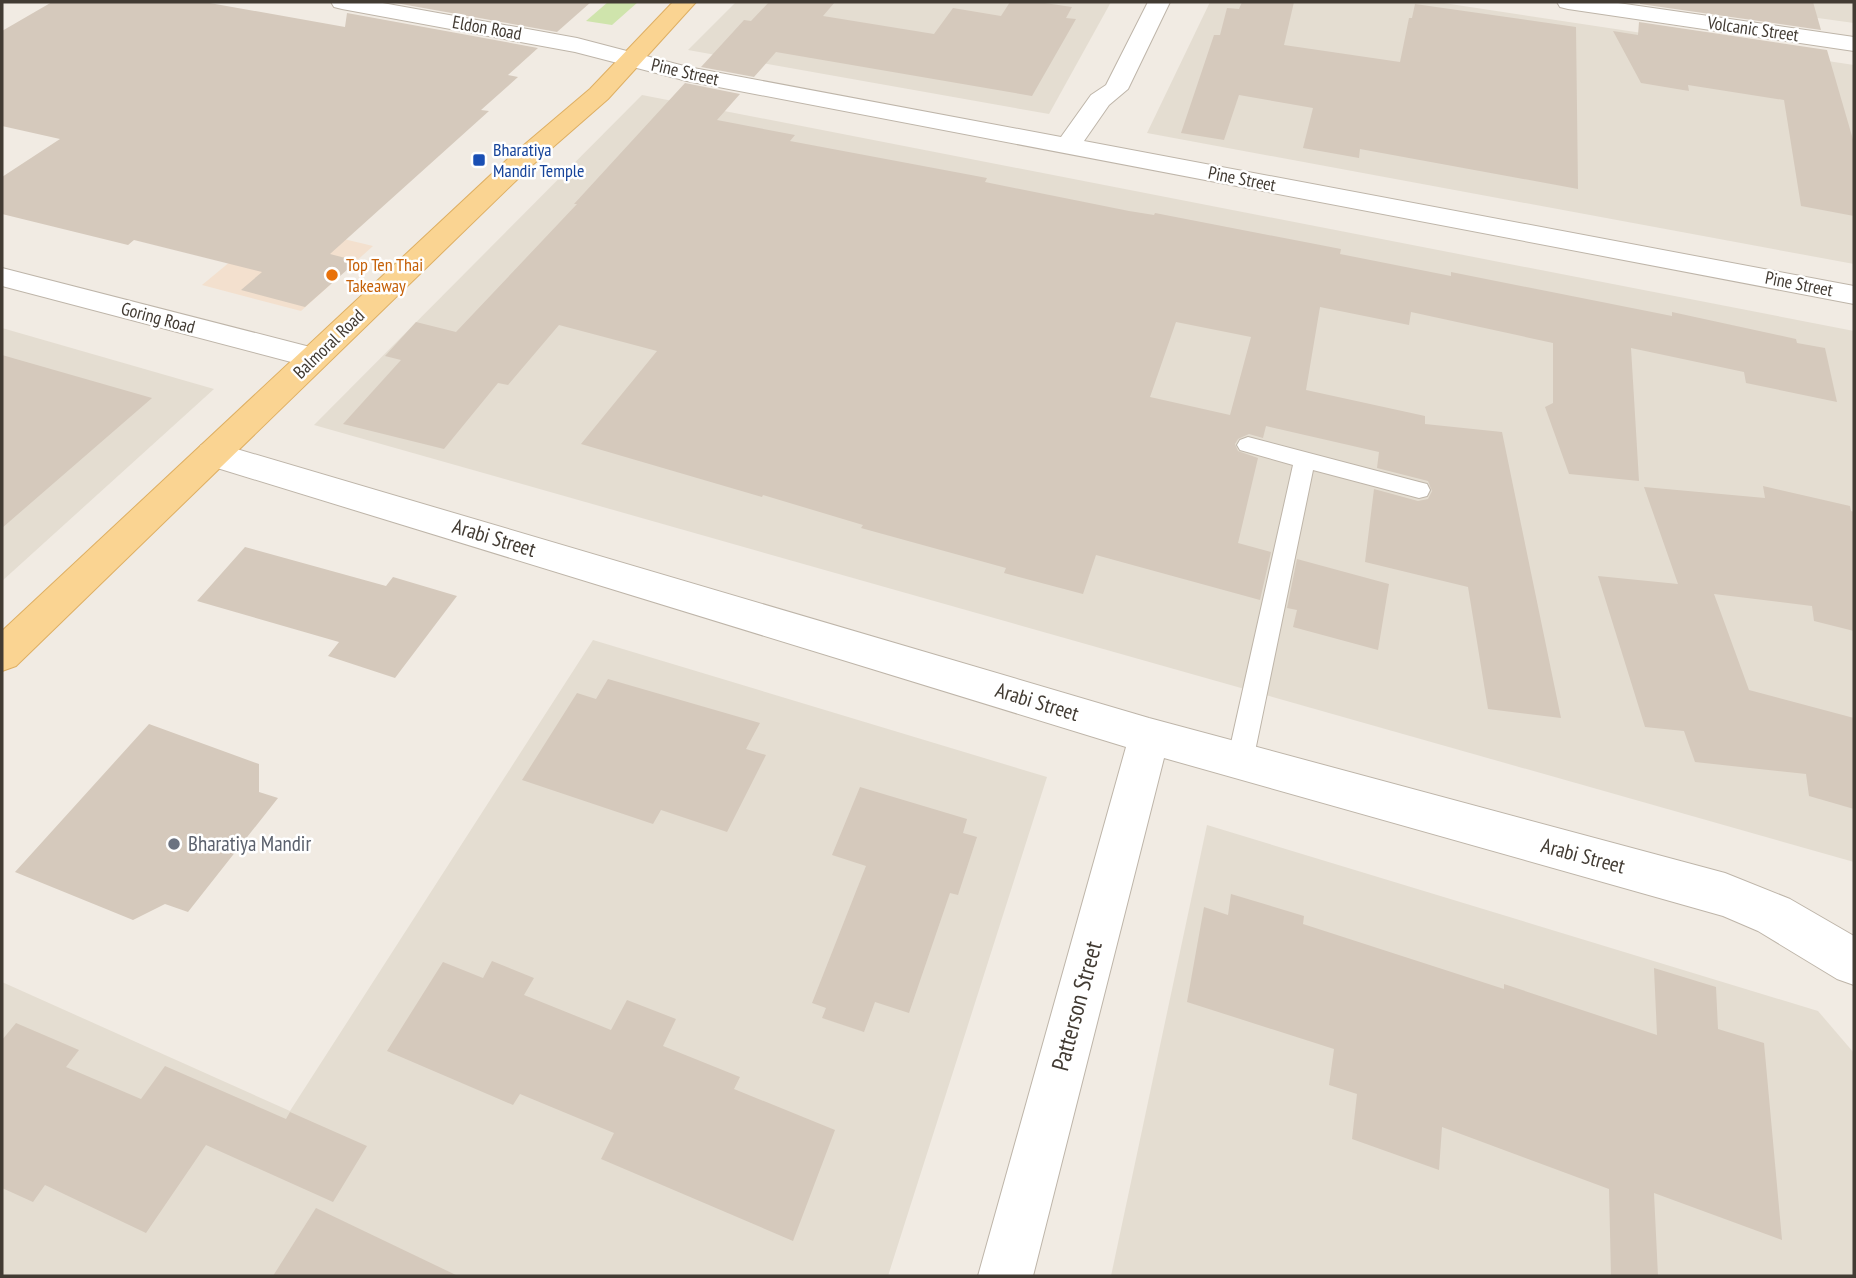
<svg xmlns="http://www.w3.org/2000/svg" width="1856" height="1278" font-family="'PT Sans Narrow',sans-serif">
<rect width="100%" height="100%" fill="#f1ebe3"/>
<g fill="#e4ddd1">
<path d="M 736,2 L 1111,2 L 1049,114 L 688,50 Z"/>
<path d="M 1210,2 L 1437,2 L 1854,65 L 1854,264 L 1147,133 Z"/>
<path d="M 1703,2 L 1854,2 L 1854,23 Z"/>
<path d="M 642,95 L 1854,331 L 1854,862 L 314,425 Z"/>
<path d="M 2,328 L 214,389 L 2,581 Z"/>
<path d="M 593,640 L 1047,777 L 888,1276 L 2,1276 L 2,982 L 290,1111 Z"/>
<path d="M 1207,825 L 1818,1011 L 1854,1053 L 1854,1276 L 1111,1276 Z"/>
</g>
<path fill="#f3e0ce" d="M 277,223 L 373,246 L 301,311 L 202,285 Z"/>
<path fill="#cfe4ac" d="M 608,2 L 638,2 L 612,25 L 586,21 Z"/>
<g fill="#d5c9bc" fill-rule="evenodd">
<path d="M 52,2 L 204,2 L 345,27 L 347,13 L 538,48 L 508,75 L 518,77 L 481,110 L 489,111 L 330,254 L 357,261 L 305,307 L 241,290 L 262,272 L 134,240 L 128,245 L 2,214 L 2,177 L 60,139 L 2,126 L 2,31 Z"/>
<path d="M 390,2 L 591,2 L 557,32 Z"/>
<path d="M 769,2 L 835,2 L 823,16 L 934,34 L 953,8 L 1001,16 L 1010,2 L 1038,2 L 1072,7 L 1066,18 L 1076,19 L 1032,96 L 776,52 L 754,77 L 701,67 L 744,20 L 751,21 Z"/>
<path d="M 1242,2 L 1294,2 L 1284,45 L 1400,62 L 1409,18 L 1412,18 L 1415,4 L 1576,27 L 1578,189 L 1360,149 L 1359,158 L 1303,148 L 1313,108 L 1239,95 L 1224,140 L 1181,133 L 1214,35 L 1220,35 L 1227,8 L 1239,9 Z"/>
<path d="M 1640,2 L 1813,2 L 1821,30 L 1640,4 Z"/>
<path d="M 1639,22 L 1827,50 L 1854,143 L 1854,216 L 1801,206 L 1784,100 L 1688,85 L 1689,91 L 1641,83 L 1613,31 L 1638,35 Z"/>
<path d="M 685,83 L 740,94 L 717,120 L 795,135 L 790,141 L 987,178 L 985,182 L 1129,211 L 1154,215 L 1155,213 L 1341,249 L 1340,254 L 1451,276 L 1451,272 L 1672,316 L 1672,312 L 1796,339 L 1797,343 L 1825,348 L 1837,402 L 1746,383 L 1744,372 L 1631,348 L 1639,481 L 1569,474 L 1545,407 L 1553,403 L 1553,343 L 1411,312 L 1409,325 L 1320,307 L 1306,390 L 1425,416 L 1425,424 L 1502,432 L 1561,718 L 1488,709 L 1468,587 L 1365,562 L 1374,489 L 1418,501 L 1428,499 L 1432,491 L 1428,481 L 1377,468 L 1379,452 L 1266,426 L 1263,438 L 1249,434 L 1238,439 L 1235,444 L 1238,451 L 1258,458 L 1238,543 L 1271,552 L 1260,600 L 1096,555 L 1083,594 L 1004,573 L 1006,568 L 861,528 L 863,525 L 763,495 L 762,497 L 581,444 L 657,351 L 559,325 L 508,385 L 498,383 L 444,449 L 343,424 L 401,360 L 385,356 L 416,322 L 456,332 L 577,204 L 574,204 ZM 1176,322 L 1251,337 L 1230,415 L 1150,397 Z"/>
<path d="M 2,355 L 152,398 L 2,528 Z"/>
<path d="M 1763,486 L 1850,506 L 1851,511 L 1854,512 L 1854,631 L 1814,621 L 1812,606 L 1714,594 L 1749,690 L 1854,718 L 1854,809 L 1809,796 L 1806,774 L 1695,762 L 1684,731 L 1645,727 L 1598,576 L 1678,584 L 1644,487 L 1765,498 Z"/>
<path d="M 245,547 L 386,586 L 393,577 L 457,596 L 395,678 L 328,656 L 339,642 L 197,601 Z"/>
<path d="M 1297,559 L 1389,584 L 1378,650 L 1293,627 L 1297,610 L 1287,608 Z"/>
<path d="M 608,679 L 760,723 L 746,749 L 766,755 L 727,832 L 661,810 L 653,824 L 522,780 L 577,693 L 596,699 Z"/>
<path d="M 149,724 L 259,764 L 259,792 L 278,798 L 188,912 L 165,904 L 133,920 L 15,872 Z"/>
<path d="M 860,787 L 967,819 L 963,833 L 977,837 L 958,895 L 950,893 L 909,1013 L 875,1002 L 864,1032 L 822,1018 L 826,1008 L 812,1003 L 866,866 L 832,855 Z"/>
<path d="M 1231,894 L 1304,916 L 1303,924 L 1504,989 L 1504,984 L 1657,1035 L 1654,968 L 1716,987 L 1718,1029 L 1764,1043 L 1782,1240 L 1654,1193 L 1658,1276 L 1611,1276 L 1609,1189 L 1442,1127 L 1439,1170 L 1352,1139 L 1357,1094 L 1329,1085 L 1334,1049 L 1187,1002 L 1204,907 L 1228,915 Z"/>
<path d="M 492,961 L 534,978 L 524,995 L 611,1030 L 627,1000 L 676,1019 L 663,1046 L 740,1077 L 734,1089 L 835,1130 L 793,1241 L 601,1159 L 614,1133 L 520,1094 L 513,1105 L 387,1051 L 443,962 L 483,978 Z"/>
<path d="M 16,1023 L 79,1050 L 66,1067 L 141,1099 L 165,1066 L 286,1119 L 290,1112 L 367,1146 L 333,1202 L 206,1145 L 146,1233 L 45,1185 L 33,1202 L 2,1188 L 2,1040 Z"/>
<path d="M 316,1208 L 458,1276 L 273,1276 Z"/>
</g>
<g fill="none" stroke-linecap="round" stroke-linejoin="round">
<g stroke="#beb5a9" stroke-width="2">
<path id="lane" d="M 1248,437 L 1419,482 L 1427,484 L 1430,490 L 1427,496 L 1419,498 L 1313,470 L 1253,761 L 1249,769 L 1240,773 L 1231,769 L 1227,761 L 1293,465 L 1240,450 L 1237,445 L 1240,440 Z"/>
</g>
<g stroke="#beb5a9" stroke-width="2">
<g id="street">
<path d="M 331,2 L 377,2 L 577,38 L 688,67 L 1061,137 L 1091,95 L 1106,85 L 1148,2 L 1170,2 L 1128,89 L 1109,105 L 1084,141 L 1854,286 L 1854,304 L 687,81 L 575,52 L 342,9 L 334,7 Z"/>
<path d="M 1557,2 L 1611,2 L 1854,37 L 1854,51 L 1568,9 L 1560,7 Z"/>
<path d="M 2,268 L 314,348 L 325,351 L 330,358 L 325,365 L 314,368 L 2,286 Z"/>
<path d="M 213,442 L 1149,718 L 1725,873 L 1790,899 L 1854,936 L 1854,985 L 1837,979 L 1758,931 L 1723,916 L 1164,758 L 1033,1276 L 978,1276 L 1126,747 L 201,463 L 196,454 L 201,445 Z"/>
</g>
</g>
<g stroke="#deaf63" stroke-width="2">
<path id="primary" d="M 673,2 L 696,2 L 608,99 L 529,168 L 16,666 L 2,671 L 2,631 L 511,156 L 590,89 Z"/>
</g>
<use href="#lane" fill="#fff" fill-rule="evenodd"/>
<use href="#street" fill="#fff" fill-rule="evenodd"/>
<use href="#primary" fill="#fad492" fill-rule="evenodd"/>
</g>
<rect fill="#1a4fb4" stroke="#fff" stroke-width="2.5" x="472" y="153" width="14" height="14" rx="3.5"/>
<circle fill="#e8710a" stroke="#fff" stroke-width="2.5" cx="332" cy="275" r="7"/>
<circle fill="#6b7280" stroke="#fff" stroke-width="2.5" cx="174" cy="844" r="7"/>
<g text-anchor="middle" stroke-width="5" stroke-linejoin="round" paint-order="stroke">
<g font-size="18" fill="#423b33" stroke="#fff">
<text transform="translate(487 28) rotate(10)" y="6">Eldon Road</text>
<text transform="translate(1753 29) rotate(8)" y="6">Volcanic Street</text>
<text transform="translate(685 72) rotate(13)" y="6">Pine Street</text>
<text transform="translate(1242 179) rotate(11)" y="6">Pine Street</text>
<text transform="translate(1799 284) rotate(11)" y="6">Pine Street</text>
<text transform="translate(158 318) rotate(15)" y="6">Goring Road</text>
<text transform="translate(329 344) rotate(-44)" y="6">Balmoral Road</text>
</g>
<g font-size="18" fill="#164399" stroke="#fff" text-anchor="start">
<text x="493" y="156">Bharatiya<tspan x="493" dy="21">Mandir Temple</tspan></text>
</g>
<g font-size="18" fill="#c56008" stroke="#fff" text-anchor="start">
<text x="346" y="271">Top Ten Thai<tspan x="346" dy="21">Takeaway</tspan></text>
</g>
<g font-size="21" fill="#423b33" stroke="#fff">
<text transform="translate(494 538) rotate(17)" y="7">Arabi Street</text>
<text transform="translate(1037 702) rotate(17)" y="7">Arabi Street</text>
<text transform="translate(1583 856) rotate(15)" y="7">Arabi Street</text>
</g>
<g font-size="21" fill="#5b616d" stroke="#fff" text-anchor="start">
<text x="188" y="851">Bharatiya Mandir</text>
</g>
<g font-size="24" fill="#423b33" stroke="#fff">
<text transform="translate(1077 1006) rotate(-75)" y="8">Patterson Street</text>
</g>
</g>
<rect width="1856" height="1278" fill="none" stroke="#423b33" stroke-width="7"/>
</svg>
